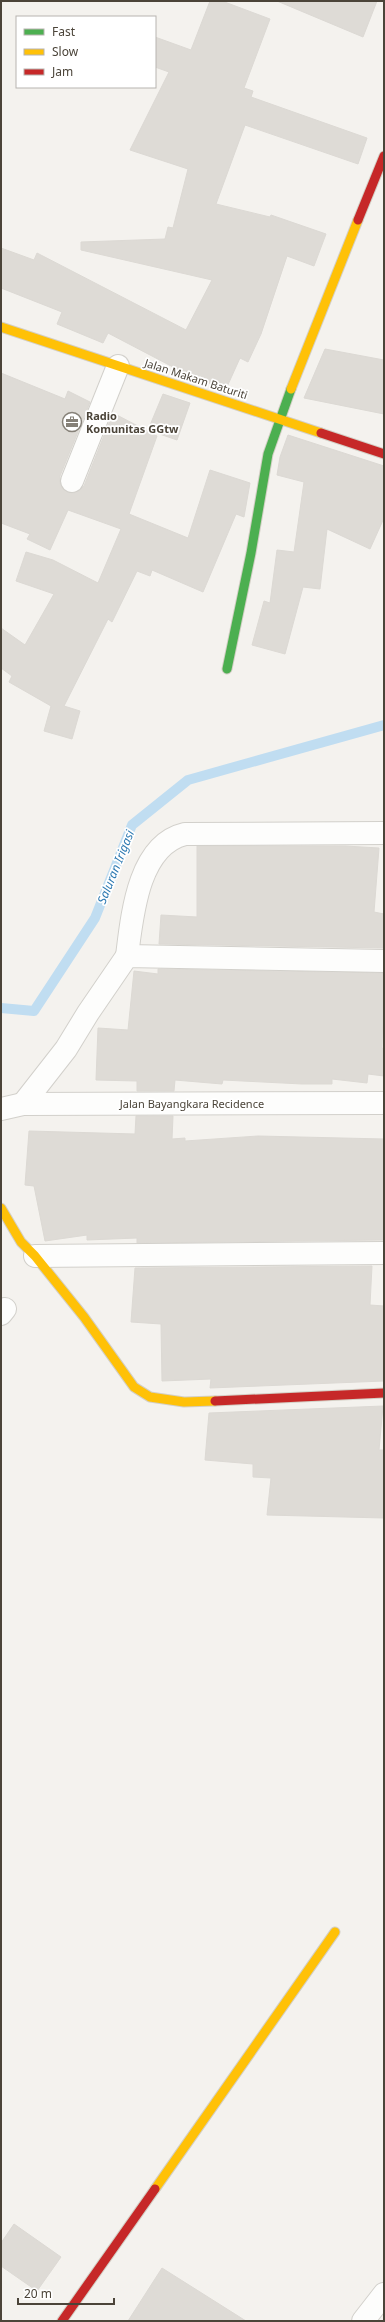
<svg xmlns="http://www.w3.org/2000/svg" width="385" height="2322" font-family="'Noto Sans',sans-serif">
<rect width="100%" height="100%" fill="#f4f2ee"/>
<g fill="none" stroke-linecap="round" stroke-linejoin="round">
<path stroke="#c0ddf1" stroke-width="10" d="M 1,1008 L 34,1011 L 95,918 L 132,825 L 188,780 L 384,725"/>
</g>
<g fill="#dedbd6" stroke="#dcd9d4">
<path d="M 210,1 L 222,1 L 270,19 L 244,88 L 253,91 L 251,97 L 367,138 L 358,164 L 245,125 L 216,204 L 270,217 L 271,215 L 326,234 L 314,266 L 287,256 L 261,334 L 248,362 L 240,358 L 226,389 L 172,370 L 173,367 L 108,333 L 103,343 L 57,324 L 62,312 L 1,288 L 1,248 L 34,260 L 37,253 L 186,330 L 212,280 L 81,250 L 81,242 L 165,239 L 168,227 L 173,228 L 188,169 L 130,150 L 169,72 L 155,67 L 155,37 L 191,50 Z"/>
<path d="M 277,1 L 377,1 L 363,37 Z"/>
<path d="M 325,349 L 384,360 L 384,414 L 304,398 Z"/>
<path d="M 1,373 L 65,399 L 68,391 L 90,402 L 60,476 L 60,483 L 67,492 L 74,493 L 84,486 L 113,413 L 157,436 L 129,514 L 188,538 L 210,470 L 250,483 L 244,517 L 236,514 L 203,592 L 152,570 L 150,576 L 137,571 L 112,622 L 108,619 L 64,706 L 80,711 L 72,739 L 44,731 L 51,706 L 9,682 L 12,676 L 1,668 L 1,628 L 25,645 L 54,594 L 16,581 L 26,552 L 53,560 L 98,583 L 121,529 L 68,510 L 50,550 L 27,539 L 30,534 L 1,523 Z"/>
<path d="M 163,394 L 190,403 L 177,440 L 148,430 Z"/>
<path d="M 288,435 L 384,466 L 384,518 L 370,549 L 327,529 L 320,589 L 303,587 L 285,654 L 252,645 L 264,601 L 270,603 L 277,550 L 294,552 L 304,482 L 277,475 L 280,457 Z"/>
<path d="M 197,846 L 345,846 L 379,848 L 374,912 L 384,914 L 384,948 L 159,944 L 161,915 L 197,917 Z"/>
<path d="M 158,969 L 384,973 L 382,1048 L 384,1049 L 384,1076 L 368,1074 L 367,1083 L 332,1079 L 332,1084 L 302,1084 L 223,1080 L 222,1084 L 175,1080 L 174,1091 L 137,1091 L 137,1081 L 96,1080 L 98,1028 L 128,1030 L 134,971 L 158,974 Z"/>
<path d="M 136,1116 L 173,1116 L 172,1139 L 185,1138 L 185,1141 L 258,1136 L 384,1139 L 384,1240 L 137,1243 L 137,1238 L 87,1240 L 87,1235 L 45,1241 L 34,1186 L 25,1185 L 29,1131 L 135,1134 Z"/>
<path d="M 372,1266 L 370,1305 L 384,1306 L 384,1381 L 210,1388 L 211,1379 L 162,1381 L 161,1324 L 131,1322 L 135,1268 Z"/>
<path d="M 383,1406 L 379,1450 L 384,1450 L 384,1518 L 267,1515 L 271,1478 L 253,1477 L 253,1464 L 205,1460 L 209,1413 Z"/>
<path d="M 14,2224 L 61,2257 L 37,2291 L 1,2266 L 1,2243 Z"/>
<path d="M 162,2268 L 246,2321 L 128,2321 Z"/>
</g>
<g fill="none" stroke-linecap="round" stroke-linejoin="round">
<g stroke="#d2d0cb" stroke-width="24">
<g id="street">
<path d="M 72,481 L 118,366"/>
<path d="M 127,956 C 132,916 138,845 185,834 L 384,833"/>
<path d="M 23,1104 L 66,1049 L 88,1013 L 127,956 L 384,961"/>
<path d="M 1,1109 L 23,1104 L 384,1103"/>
<path d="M 35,1256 L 384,1253"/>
<path d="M 1,1314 L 5,1309"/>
<path d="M 363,2321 L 384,2294"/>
</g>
</g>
<g stroke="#d3cfc5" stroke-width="11">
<path id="fast" d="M 227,669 L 251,553 L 268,454 L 291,389"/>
</g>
<g stroke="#d3cfc5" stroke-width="11">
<g id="slow">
<path d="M 1,327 L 321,433"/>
<path d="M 291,389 L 358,220"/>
<path d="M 1,1208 L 21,1242 L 35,1256 L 84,1317 L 134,1387 L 150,1397 L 184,1402 L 215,1401"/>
<path d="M 155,2189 L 335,1932"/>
</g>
</g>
<g stroke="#d3cfc5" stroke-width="11">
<g id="jam">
<path d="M 358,220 L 384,156"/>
<path d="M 321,433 L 384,454"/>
<path d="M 215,1401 L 384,1393"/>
<path d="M 62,2321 L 155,2189"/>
</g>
</g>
<use href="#street" stroke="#fdfdfc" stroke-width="22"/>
<use href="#fast" stroke="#4caf50" stroke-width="9"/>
<use href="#slow" stroke="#ffc107" stroke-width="9"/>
<use href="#jam" stroke="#c62828" stroke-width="9"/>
</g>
<defs>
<g id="office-ring" transform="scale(1)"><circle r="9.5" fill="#fff" stroke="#868178" stroke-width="1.5"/><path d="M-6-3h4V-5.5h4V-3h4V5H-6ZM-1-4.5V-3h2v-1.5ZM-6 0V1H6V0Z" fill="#868178"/></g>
</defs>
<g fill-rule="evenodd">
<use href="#office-ring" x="72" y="422"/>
</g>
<g text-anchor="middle" stroke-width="3.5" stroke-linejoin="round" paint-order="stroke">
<g font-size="11" fill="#4b4439" stroke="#fff">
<text transform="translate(196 379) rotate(18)" y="4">Jalan Makam Baturiti</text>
<text x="192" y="1108">Jalan Bayangkara Recidence</text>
</g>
<g font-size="11" font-weight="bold" fill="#4b4439" stroke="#fff" text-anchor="start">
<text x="86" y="420">Radio<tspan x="86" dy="13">Komunitas GGtw</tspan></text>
</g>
<g font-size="12" font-style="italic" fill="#2e7ab2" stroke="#fff">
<text transform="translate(116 867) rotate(-68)" y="4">Saluran Irigasi</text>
</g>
</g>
<rect width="385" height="2322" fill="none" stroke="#4b4439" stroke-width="4"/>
<rect x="16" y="16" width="140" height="72" fill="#ffffff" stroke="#b7b4b0"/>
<rect x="24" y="29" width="20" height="6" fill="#4caf50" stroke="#b7b4b0"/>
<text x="52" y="36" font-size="12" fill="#4b4439">Fast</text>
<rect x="24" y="49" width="20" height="6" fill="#ffc107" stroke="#b7b4b0"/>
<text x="52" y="56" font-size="12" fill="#4b4439">Slow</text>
<rect x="24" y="69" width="20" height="6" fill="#c62828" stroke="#b7b4b0"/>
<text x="52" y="76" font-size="12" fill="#4b4439">Jam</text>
<path d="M18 2298v6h96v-6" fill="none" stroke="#4b4439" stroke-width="2"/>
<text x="24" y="2298" font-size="12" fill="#4b4439" stroke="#ffffff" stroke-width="3" paint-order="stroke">20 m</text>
</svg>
